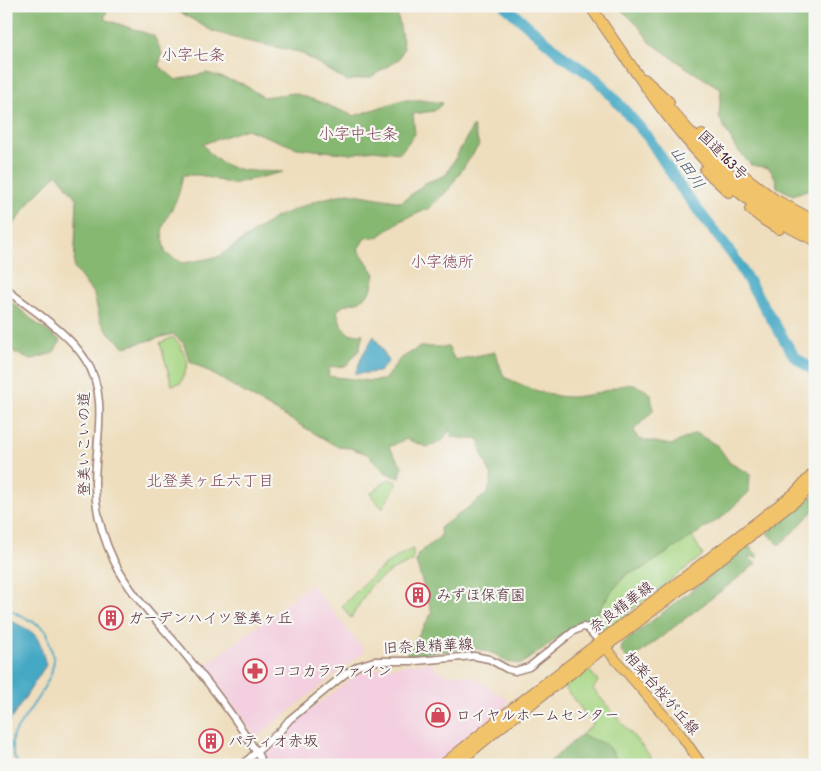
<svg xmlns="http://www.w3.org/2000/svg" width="821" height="771" font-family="'Patrick Hand','Klee One',sans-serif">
<rect width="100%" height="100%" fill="#f6f6f2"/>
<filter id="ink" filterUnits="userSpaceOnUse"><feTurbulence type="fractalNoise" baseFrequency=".02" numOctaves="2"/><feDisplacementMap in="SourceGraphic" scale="10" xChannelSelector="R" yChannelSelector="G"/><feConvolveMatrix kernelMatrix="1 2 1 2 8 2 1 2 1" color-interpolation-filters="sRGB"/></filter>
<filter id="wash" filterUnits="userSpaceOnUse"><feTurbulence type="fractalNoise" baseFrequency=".0096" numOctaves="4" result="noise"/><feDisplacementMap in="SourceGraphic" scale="20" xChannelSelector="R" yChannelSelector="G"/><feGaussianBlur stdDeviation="1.12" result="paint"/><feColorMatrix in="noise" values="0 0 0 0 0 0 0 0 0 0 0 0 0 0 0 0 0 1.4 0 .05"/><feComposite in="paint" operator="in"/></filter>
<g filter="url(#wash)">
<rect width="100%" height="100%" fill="#eedebd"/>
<g fill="#f3cfdf">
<path d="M 311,584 L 365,651 L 256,738 L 205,666 Z"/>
<path d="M 429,662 L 436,669 L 447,675 L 460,674 L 475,678 L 508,700 L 508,706 L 432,765 L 269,765 L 262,755 L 279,741 L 292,724 L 357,674 L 367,670 Z"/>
</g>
<g fill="#a8d785" stroke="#797b58">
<path d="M 173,337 L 180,345 L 188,363 L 181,383 L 172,385 L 160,343 Z"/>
<path d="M 389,479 L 397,482 L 391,495 L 382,508 L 370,494 Z"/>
<path d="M 692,536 L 703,555 L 601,634 L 596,615 L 611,592 L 628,573 L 642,569 Z"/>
<path d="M 413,549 L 413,561 L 391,571 L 371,585 L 351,618 L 342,606 C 363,585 385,560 413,549 Z"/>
<path d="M 588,669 L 598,681 L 593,689 L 658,765 L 619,765 L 611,749 L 581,735 L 593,724 L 564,687 Z"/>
</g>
<g fill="#86b872" stroke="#686c4e">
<path d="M 6,6 L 109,6 L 104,19 L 154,36 L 162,53 L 159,66 L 176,80 L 207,73 L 243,84 L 263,97 L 294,93 L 320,102 L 354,116 L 402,100 L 420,100 L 443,103 L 434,111 L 413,114 L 415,134 L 400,153 L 373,150 L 351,154 L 297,148 L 246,129 L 203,144 C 223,175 249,170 283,172 L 232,184 L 200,175 L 183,175 C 181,183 180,191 177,198 C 166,224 157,223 166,254 L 183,263 L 218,257 L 276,217 L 318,200 L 348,193 L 402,202 L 425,183 L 446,175 L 473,126 L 479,145 L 448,190 L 428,209 L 400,221 L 378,237 L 365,238 L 358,249 L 375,274 L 371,291 L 360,301 L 344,305 L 337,311 L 341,325 L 349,334 L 363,334 L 359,350 L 346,366 L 330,367 L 328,376 L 369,381 L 384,380 L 400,359 L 420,347 L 448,347 L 455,360 L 495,352 L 504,377 C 525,386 546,397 570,397 C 578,397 589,395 597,393 C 621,387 628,377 651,394 L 653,411 L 634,430 L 638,439 L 671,445 L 696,433 L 718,446 L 730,463 L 750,474 L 749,492 L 722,517 L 642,569 L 627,573 L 611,592 L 596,615 L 579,623 L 521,664 L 507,662 L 495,654 L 475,648 L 406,655 L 432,613 L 416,562 L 418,554 L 441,536 L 440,528 L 488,493 L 492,477 L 481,452 L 480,440 L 451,437 L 451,428 L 443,440 L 427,447 L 406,439 L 389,447 L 402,466 L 400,478 L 386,473 L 367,454 L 350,448 L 338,447 L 190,361 L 183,343 L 173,334 L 125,347 L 109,333 L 100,320 L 94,295 L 74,268 L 77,199 L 57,174 L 34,197 L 6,235 Z"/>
<path d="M 170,6 L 396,6 L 404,48 L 399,59 L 371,77 L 347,81 L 299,52 L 242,40 L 212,31 Z"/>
<path d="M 617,6 L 815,6 L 815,187 L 793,195 L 777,187 L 776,179 L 769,168 L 751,165 L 735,147 L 719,117 L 721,89 L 687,68 L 650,42 L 637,24 Z"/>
<path d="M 6,297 L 36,323 L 61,341 L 53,353 L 30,360 L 14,352 L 6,341 Z"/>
<path d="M 815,494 L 815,509 L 793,532 L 779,545 L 767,533 Z"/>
<path d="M 749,546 L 758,556 L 756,558 L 750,556 L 749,558 L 756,564 L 630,661 L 621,652 L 622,644 Z"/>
<path d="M 581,735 C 605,745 606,739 619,765 L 546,765 Z"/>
</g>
<g fill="#44a8c4" stroke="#476478">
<path d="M 374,336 L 389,361 L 379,372 L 355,374 L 363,354 Z"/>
<path d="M 9,620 C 39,635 37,632 46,665 L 6,727 L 6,622 Z"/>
</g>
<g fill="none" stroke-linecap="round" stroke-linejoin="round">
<path stroke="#44a8c4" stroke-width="2" d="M 6,608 L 39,625 L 47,632 L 54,661 L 51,674 L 41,693 L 13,735 C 10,746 13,755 18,765"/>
<path stroke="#44a8c4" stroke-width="11" d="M 505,6 L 564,57 L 598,80 L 648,137 L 681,188 L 734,257 L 794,356 L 815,372"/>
</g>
</g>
<g filter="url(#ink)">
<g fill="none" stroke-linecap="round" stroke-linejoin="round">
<g stroke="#9c7e74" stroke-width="9">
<g id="minor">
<path d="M 6,289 C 32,310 67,331 85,359 C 110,395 95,443 95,484 C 95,511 103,538 114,561 C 130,594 157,621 180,648 C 211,686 240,723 264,765"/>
<path d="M 242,765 L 280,731 L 289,720 L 345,674 L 358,666 L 374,661 L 416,661 L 474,656 L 489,659 L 507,669 L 515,671 L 529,667 L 574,631 L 583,627 L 587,628 L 599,641"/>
</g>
</g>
<g stroke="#9c7e74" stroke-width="11">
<g id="major">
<path d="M 602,644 L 681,735 L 702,765"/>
<path d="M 442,765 L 507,712 L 794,493 L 815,471"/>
<path d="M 456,765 L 499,729 L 799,499 L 815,484"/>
</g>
</g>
<g stroke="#9c7e74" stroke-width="12">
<g id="highway">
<path d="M 590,6 C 643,81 689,162 768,214 C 783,224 798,233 815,240"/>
<path d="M 644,79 L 669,102"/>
<path d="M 661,99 C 705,149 751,204 815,230"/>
<path d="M 702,135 L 726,161"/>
<path d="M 705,170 L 729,192"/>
<path d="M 743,175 L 774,199 L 815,221"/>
<path d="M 750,209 L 764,220 L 779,229"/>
</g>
</g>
<use href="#minor" stroke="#fff" stroke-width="6"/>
<use href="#major" stroke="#f1c36a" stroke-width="9"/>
<use href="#highway" stroke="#f1c36a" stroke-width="10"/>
</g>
</g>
<defs>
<g id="building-ring" transform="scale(1.25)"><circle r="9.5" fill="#f6f6f2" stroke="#d1495b" stroke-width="1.5"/><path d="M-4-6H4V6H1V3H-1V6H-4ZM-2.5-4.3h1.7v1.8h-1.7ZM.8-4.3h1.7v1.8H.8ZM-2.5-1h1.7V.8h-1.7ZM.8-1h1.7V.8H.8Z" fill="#d1495b"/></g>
<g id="pharmacy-ring" transform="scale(1.25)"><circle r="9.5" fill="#f6f6f2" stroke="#d1495b" stroke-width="1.5"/><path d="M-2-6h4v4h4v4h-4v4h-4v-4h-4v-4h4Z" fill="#d1495b"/></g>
<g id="shop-ring" transform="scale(1.25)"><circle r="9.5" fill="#f6f6f2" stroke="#d1495b" stroke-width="1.5"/><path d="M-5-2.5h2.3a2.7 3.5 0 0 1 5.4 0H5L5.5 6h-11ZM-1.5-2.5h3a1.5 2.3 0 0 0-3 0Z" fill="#d1495b"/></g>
</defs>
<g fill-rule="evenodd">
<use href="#building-ring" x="418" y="595"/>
<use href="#building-ring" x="111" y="618"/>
<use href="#pharmacy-ring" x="255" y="671"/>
<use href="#shop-ring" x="438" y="715"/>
<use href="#building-ring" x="211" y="741"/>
</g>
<g text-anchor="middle" stroke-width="4.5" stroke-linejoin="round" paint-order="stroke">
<g font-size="15" fill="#4a1f2b" stroke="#f6f6f2">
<text transform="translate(723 155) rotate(45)" y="5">国道163号</text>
<text transform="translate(84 444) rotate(-90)" y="5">登美いこいの道</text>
<text transform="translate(621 607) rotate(-37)" y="5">奈良精華線</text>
<text transform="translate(428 646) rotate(-3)" y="5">旧奈良精華線</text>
<text transform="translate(662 693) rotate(49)" y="5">相楽台桜が丘線</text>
</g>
<g font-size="15" fill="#4a1f2b" stroke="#f6f6f2" text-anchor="start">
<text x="436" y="600">みずほ保育園</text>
<text x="128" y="623">ガーデンハイツ登美ヶ丘</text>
<text x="272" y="676">ココカラファイン</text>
<text x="456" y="720">ロイヤルホームセンター</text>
<text x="228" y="746">パティオ赤坂</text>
</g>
<g font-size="16" fill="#844b5d" stroke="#f6f6f2">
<text x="193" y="60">小字七条</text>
<text x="358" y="139">小字中七条</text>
<text x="442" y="267">小字徳所</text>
<text x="210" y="486">北登美ヶ丘六丁目</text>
</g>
<g font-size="16" font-style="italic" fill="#485668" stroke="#f6f6f2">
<text transform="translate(688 167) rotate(56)" y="6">山田川</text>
</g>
</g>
<rect width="821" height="771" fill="none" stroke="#f6f6f2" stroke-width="25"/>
</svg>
